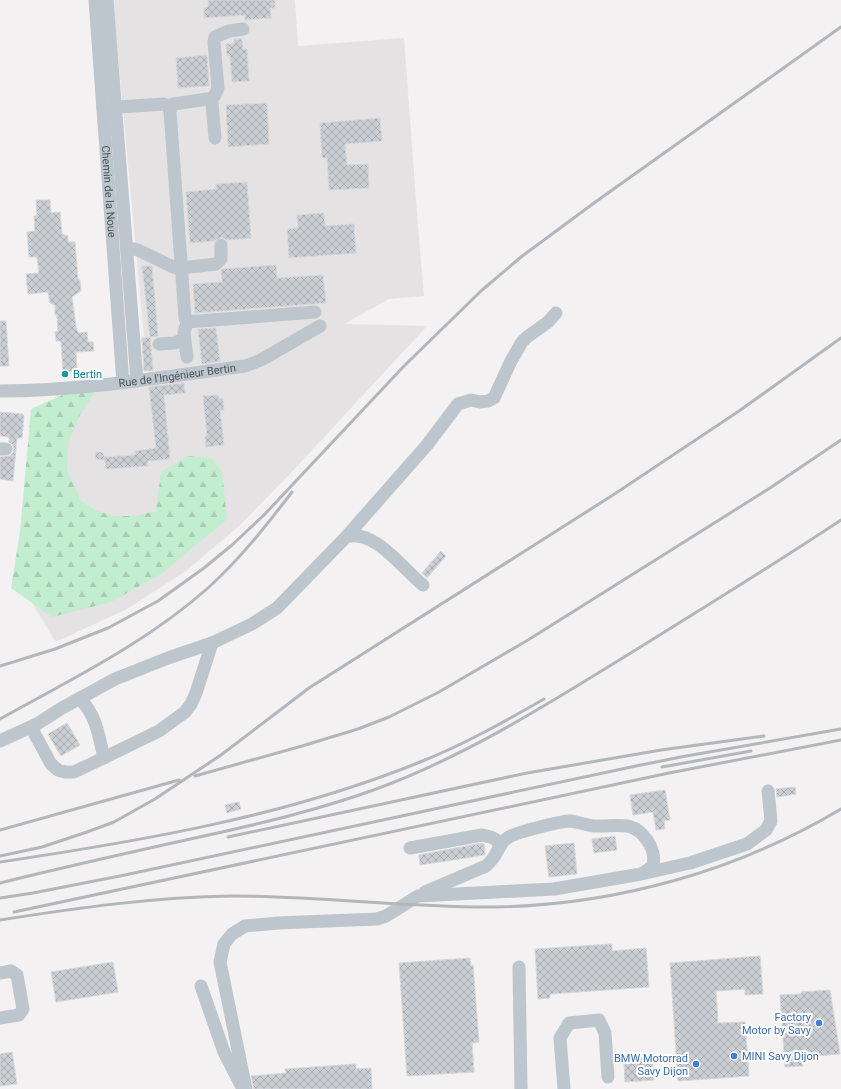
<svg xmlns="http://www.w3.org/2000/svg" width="841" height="1089" font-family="Roboto,sans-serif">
<defs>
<pattern id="forest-firs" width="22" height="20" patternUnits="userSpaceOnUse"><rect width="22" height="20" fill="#c3edcf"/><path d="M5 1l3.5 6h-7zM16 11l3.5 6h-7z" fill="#a9cdb4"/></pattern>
<pattern id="building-cross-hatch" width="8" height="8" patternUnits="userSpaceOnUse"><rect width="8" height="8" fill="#cbced3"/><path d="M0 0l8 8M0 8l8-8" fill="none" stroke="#a7aaae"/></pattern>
</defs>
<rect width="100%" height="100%" fill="#f3f1f1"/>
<path fill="#e4e2e2" d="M 113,0 L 295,0 L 298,46 L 404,38 L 418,227 L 424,296 L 389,299 L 344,324 L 427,326 L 289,475 L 239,526 L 186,571 L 127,609 L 62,639 L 55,641 L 25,591 L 55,397 L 65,394 L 149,386 L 148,371 L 144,371 L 141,338 L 144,338 Z"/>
<path fill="url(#forest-firs)" d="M 95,392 L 81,413 L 68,443 L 67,470 L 81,501 L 97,511 L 114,516 L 136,516 L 156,511 L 161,472 L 187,456 L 211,458 L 222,471 L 227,519 L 161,574 L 111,602 L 52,617 L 11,588 L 20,532 L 31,409 L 65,394 Z"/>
<g fill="url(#building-cross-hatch)" stroke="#d5d7db">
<path d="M 208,0 L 275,0 L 275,8 L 270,8 L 271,18 L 245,20 L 245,15 L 204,18 L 204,8 L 208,7 Z"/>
<path d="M 234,39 L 242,39 L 243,49 L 247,49 L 249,81 L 232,82 L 230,55 L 227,56 L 226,44 L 234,44 Z"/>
<path d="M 207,55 L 209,86 L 178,88 L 176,58 Z"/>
<path d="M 267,103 L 269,144 L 228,147 L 226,105 Z"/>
<path d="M 380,118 L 382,141 L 345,144 L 347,165 L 368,164 L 369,188 L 329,190 L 327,158 L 322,158 L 320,123 Z"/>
<path d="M 247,182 L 251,238 L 227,240 L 221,237 L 214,241 L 190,243 L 186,192 L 216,189 L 216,184 Z"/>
<path d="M 36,200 L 50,200 L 51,213 L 60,212 L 62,234 L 68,236 L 68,242 L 75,242 L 78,279 L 80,280 L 81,291 L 72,297 L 76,326 L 78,333 L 87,332 L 88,342 L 93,342 L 94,351 L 76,352 L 77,371 L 63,372 L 61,341 L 56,341 L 55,332 L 58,331 L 57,315 L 55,315 L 55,305 L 50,303 L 48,292 L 28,294 L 26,274 L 39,273 L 37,257 L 29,257 L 27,232 L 35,231 L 34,216 L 37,216 Z"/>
<path d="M 324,213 L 325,226 L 354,224 L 356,253 L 289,258 L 287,229 L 298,228 L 297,215 Z"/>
<path d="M 276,265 L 277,278 L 323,275 L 326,303 L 195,313 L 193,284 L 222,282 L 221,270 L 222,269 Z"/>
<path d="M 142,266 L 152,266 L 158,336 L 150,337 L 153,370 L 144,371 L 142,338 L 150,337 Z"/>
<path d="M 0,321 L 6,321 L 9,366 L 0,366 Z"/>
<path d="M 216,328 L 220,361 L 202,364 L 198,329 Z"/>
<path d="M 184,383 L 185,393 L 164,395 L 170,459 L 147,461 L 148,466 L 106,469 L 105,460 L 95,459 L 96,452 L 102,452 L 105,458 L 105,457 L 135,455 L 135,451 L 156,448 L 149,387 Z"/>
<path d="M 218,395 L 219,398 L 223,399 L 224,410 L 220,410 L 224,445 L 206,447 L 205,436 L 207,436 L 203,396 Z"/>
<path d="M 0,412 L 23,414 L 23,415 L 24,416 L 22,438 L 17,438 L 13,481 L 0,479 L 0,457 L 10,456 L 13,453 L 14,449 L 13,445 L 9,442 L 9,437 L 0,436 Z"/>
<path d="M 441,551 L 446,556 L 427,578 L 422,573 Z"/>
<path d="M 67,723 L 80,745 L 61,756 L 48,734 Z"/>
<path d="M 795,787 L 796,794 L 777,797 L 776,789 Z"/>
<path d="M 665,790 L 670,820 L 664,821 L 665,829 L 656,830 L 653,812 L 633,815 L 630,795 Z"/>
<path d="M 239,802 L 241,809 L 227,813 L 225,805 Z"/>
<path d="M 615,836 L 617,850 L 594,853 L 592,839 Z"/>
<path d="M 482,843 L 484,844 L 485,855 L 420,865 L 419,855 Z"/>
<path d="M 574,843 L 577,874 L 549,877 L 545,846 Z"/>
<path d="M 612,944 L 612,951 L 646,948 L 649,987 L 550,994 L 550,998 L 538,999 L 535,949 Z"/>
<path d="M 760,956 L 763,994 L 745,995 L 745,989 L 716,991 L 718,1023 L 745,1022 L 749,1076 L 678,1081 L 670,963 Z"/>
<path d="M 470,958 L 471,966 L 473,965 L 479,1042 L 472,1043 L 474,1072 L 407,1076 L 399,963 Z"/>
<path d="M 113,962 L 118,992 L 56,1002 L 51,972 Z"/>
<path d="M 830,990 L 840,1054 L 802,1057 L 803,1066 L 785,1067 L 780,995 L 801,994 L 801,992 Z"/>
<path d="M 12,1052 L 17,1084 L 0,1086 L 0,1054 Z"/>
<path d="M 652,1057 L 654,1080 L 625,1082 L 624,1064 L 626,1064 L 625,1059 Z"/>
<path d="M 356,1064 L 356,1069 L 371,1068 L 372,1089 L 254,1089 L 251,1076 L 286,1073 L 285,1069 Z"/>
</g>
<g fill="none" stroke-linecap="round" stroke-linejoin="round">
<g stroke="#bdc6cc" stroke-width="13">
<path id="s1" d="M 95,0 L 123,383"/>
<path d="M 107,0 L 137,381"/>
<path d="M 210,101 L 215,95 L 218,88 L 214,42 L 215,37 L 229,31 L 243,29"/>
<path d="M 168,106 L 174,104 L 207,99 L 212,103 L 215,138"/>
<path d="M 103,108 L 164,104 L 168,106 L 170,111 L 185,318 L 187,322 L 315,312"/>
<path d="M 127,250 L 135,249 L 140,251 L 173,267 L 181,268 L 216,264 L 221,259 L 221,245"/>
<path d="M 159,344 L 175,343 L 184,339"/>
<path d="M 187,357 L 184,333 L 187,322"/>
<path id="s2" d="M 0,391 C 82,391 164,377 245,366 L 261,360 L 320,326"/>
<path d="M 0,449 L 6,449"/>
<path d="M 346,537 L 427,445 L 458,404 L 471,400 L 480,402 L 488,401 L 494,398 L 511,361 L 522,342 L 527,337 L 548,322 L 556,313"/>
<path d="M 80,698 C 97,718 98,733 104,758"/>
<path d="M 31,727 L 51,764 L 58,770 L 65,772 L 74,772 L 93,763 L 159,731 L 185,712 L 191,704 L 196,693 L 212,643"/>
<path d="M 0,741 L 37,724 L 62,708 L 115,679 L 168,658 L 212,643 L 252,624 L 277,608 L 346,537 C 374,528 403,569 423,585"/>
<path d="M 410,848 L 482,835 C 490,837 496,837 499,845"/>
<path d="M 425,892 L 486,866 C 489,863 492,860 494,857 C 500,847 502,839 513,835 C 523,831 561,821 570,821 C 578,822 586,825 594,826 C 617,827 632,819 647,840 C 652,847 655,857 653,866 L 643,873"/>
<path d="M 519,967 L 521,1089"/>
<path d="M 0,973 L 11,971 L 17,975 L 23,1009 L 19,1015 L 0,1018"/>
<path d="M 201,986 L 224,1052 L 242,1087"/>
<path d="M 246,1089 L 220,962 L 224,944 L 232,934 L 245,926 L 278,923 L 377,919 L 386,916 L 418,896 L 554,889 L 641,874 L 690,863 L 747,844 L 766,830 L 771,821 L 768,791"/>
<path d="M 564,1089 L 560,1038 L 569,1023 L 599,1020 L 605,1033 L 608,1077"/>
</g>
<g stroke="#b3b6ba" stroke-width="3">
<path d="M 0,666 L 55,649 L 108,628 L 158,601 L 204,568 L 232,545 L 264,515 L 404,366 L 481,291 L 521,257 L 594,203 L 841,27"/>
<path d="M 0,719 C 72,679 146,643 208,588 C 240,559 266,526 292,492"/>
<path d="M 662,767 L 751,751"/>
<path d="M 195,776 L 302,746 L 358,729 L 389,717 L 439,692 L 528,640 L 770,488 L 841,440"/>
<path d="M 0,830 L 179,780"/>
<path d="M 228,837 L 527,773 L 661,750 L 764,736"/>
<path d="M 0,856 L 42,847 L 87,832 L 114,822 L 155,799 L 221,755 L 309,688 L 613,495 L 739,411 L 841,338"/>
<path d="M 0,862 C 142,841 287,816 420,762 C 463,745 504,722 544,699"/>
<path d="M 0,883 C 68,866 136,851 204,836 C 263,823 322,809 379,788 C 465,756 543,707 621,659 C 695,613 769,568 841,520"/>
<path d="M 0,898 L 33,893 L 120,876 L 636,766 L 686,756 L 841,729"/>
<path d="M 14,912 L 669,773 L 841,740"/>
<path d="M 0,920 C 77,908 154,897 232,896 C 320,896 408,908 495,907 C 616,905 737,871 841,809"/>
</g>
</g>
<circle fill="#0f9aa8" stroke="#fff" stroke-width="1.5" cx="65" cy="374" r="4"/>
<g fill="#3f7fe0" stroke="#fff" stroke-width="1.5">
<circle cx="819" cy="1023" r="4"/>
<circle cx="734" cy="1056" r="4"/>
<circle cx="696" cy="1064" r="4"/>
</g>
<g text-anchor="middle" stroke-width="4" stroke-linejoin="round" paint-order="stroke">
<g font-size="11" fill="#4a555d" stroke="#fff">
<text dy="4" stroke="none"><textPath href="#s1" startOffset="192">Chemin de la Noue</textPath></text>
<text dy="4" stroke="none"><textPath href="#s2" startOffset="178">Rue de l'Ingénieur Bertin</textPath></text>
</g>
<g font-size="11" fill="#0d838f" stroke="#fff" text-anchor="start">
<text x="73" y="378">Bertin</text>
</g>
<g font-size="11" fill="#366cbe" stroke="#fff" text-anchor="end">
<text x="811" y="1021">Factory<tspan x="811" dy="13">Motor by Savy</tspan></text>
<text x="742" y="1060" text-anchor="start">MINI Savy Dijon</text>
<text x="688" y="1062">BMW Motorrad<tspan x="688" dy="13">Savy Dijon</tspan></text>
</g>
</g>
</svg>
